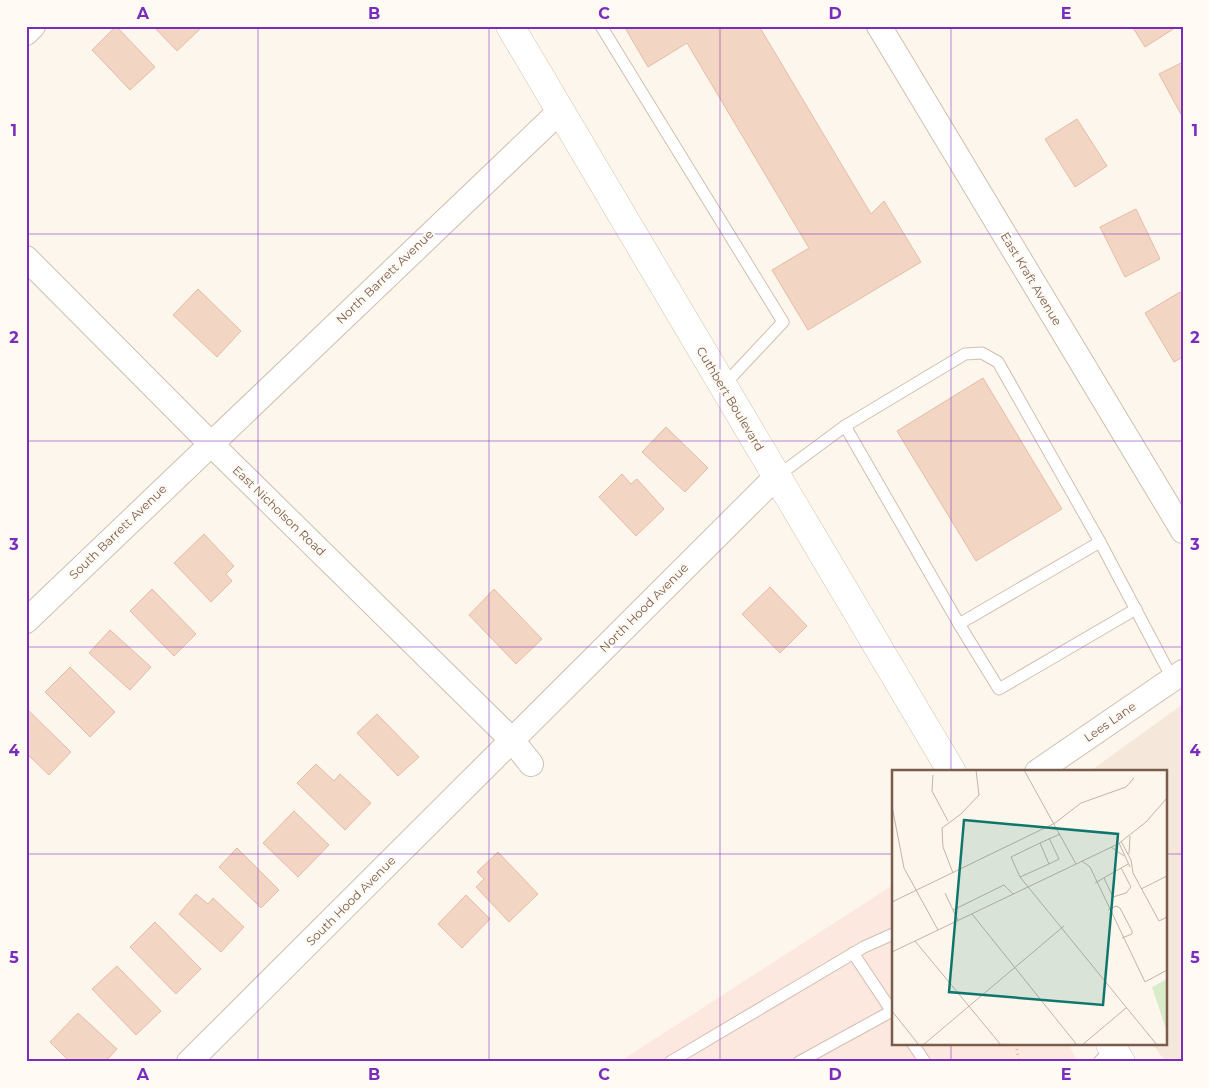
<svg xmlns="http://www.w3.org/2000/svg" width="1209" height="1088" font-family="Montserrat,sans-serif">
<rect width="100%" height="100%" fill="#fdf6ec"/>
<path fill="#f5e8da" d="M 1183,704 L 1183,1062 L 1166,1062 L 1152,1044 L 1165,1044 L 1165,772 L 1089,772 Z"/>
<path fill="#fde8e0" d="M 893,885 L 893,1044 L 1068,1044 L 1078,1062 L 619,1062 Z"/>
<g fill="#f3d5c3" stroke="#e6bba3">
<path d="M 116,26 L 155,67 L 130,90 L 92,50 Z"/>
<path d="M 153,26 L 201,26 L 202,27 L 177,51 Z"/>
<path d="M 624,26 L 759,26 L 871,214 L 884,201 L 921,262 L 808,330 L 772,270 L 809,248 L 687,43 L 648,67 Z"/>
<path d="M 1132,26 L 1178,26 L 1145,47 Z"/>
<path d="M 1183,62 L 1183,118 L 1159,74 Z"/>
<path d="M 1077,119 L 1107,166 L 1075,187 L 1045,139 Z"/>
<path d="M 1136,209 L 1160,259 L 1125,277 L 1100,227 Z"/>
<path d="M 198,289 L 241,331 L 217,357 L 173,315 Z"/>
<path d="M 1180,292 L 1183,296 L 1183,357 L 1174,362 L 1145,313 Z"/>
<path d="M 983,378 L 1062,509 L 976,561 L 897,431 Z"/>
<path d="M 666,427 L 708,468 L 685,492 L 642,452 Z"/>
<path d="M 622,474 L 631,484 L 637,479 L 664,509 L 636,536 L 599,497 Z"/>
<path d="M 204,534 L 234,566 L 226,574 L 232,581 L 211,602 L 174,563 Z"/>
<path d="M 770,587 L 807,626 L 780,653 L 742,614 Z"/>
<path d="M 152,589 L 196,634 L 174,656 L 130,611 Z"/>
<path d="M 494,589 L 542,639 L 516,664 L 469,615 Z"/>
<path d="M 110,630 L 151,667 L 130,690 L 89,653 Z"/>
<path d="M 70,667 L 115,712 L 90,737 L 45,692 Z"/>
<path d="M 28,710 L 71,752 L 49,775 L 26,753 Z"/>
<path d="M 377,714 L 419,757 L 398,776 L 357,733 Z"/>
<path d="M 316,764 L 334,781 L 340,774 L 371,803 L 345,830 L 297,783 Z"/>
<path d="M 294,811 L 329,845 L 298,877 L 263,843 Z"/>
<path d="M 237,848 L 279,890 L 261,908 L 219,867 Z"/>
<path d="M 498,852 L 538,894 L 509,922 L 476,887 L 484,879 L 477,872 Z"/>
<path d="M 196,894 L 208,904 L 213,898 L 244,927 L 221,952 L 179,914 Z"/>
<path d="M 466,895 L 490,919 L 462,948 L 438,924 Z"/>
<path d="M 155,922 L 201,969 L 176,994 L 130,947 Z"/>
<path d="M 117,966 L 161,1011 L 136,1035 L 92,989 Z"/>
<path d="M 78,1013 L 117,1049 L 105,1062 L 70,1062 L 50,1042 Z"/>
</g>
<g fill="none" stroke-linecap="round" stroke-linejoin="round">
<g stroke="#d1beb0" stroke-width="13">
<g id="lane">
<path d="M 601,26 L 783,322 L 723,386"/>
<path d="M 845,426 L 965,354 L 982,353 L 998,362 L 1100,542"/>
<path d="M 776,477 L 845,426 L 959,624 L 1100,542 L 1172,678"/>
<path d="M 959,624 L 999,689 L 1136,609"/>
<path d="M 853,953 L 893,1013"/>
<path d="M 913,1044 L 925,1062"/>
<path d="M 670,1062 L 864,947 L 893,934"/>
<path d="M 799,1062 L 892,1011"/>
<path d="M 1099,1062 L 1112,1048"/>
</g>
</g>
<g stroke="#d1beb0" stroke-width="26">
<g id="street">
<path d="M 879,26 L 1183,531"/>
<path d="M 26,33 L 33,26"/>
<path d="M 26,258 L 210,443 L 512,740 L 531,764"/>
<path d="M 26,621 L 560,111"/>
<path d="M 1037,772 L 1183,672"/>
<path d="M 189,1062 L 776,477"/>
</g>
</g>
<g stroke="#d6c0b0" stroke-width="29">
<g id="secondary">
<path d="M 510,26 L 952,772"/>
<path d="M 1110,1044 L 1121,1062"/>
</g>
</g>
<path stroke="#d9b8a5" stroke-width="3" stroke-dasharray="1 4" stroke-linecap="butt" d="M 1016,1044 L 1019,1062"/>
<use href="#lane" stroke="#fff" stroke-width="11"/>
<use href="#street" stroke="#fff" stroke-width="24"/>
<use href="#secondary" stroke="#fff" stroke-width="28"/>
</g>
<path fill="none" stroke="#7b2cbf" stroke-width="1" stroke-opacity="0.55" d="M 258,26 L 258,1062M 489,26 L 489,1062M 720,26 L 720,1062M 951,26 L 951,772M 26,234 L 1183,234M 26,441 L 1183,441M 26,647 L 1183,647M 26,854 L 893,854M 1165,854 L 1183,854M 951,1044 L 951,1062"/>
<g text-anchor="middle" stroke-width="4.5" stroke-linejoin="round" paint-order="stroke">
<g font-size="12" fill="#7a5c4d" stroke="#fffaf3">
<text transform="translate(385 277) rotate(-44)" y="4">North Barrett Avenue</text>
<text transform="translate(1031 279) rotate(59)" y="4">East Kraft Avenue</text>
<text transform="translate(730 399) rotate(59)" y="4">Cuthbert Boulevard</text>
<text transform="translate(279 511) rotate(44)" y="4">East Nicholson Road</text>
<text transform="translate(118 532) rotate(-44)" y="4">South Barrett Avenue</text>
<text transform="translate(644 608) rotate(-45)" y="4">North Hood Avenue</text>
<text transform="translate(1110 722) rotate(-35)" y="4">Lees Lane</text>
<text transform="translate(351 901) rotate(-45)" y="4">South Hood Avenue</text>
</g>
</g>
<g transform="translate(892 770)">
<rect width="275" height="275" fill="#fdf6ec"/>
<path d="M 275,209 L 275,262 L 260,217 Z" fill="#d8ecc9"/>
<path fill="none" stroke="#c5b3a7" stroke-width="1" d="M 132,0 L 184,94M 41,5 L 40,21 L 56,51M 0,36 L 12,98 L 46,160M 168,64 L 148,73 L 157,94 L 128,107 L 265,275M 229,71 L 239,90 L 241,103 L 267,151 L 275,147M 227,73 L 238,97M 219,77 L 232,86M 237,84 L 238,66M 190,91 L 198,97 L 253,212 L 275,200M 157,94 L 167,89 L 157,68M 61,103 L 51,77 L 50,58 L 69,44 L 87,25 L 84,0M 128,107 L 119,87 L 148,73M 212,108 L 221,127 L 234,123 L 239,117 L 229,98M 203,113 L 236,94M 249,119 L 275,106M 53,123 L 61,140M 0,132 L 163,53 L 189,33 L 234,17 L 242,8M 216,140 L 224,136 L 228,138 L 240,161 L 240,164 L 230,168M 80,144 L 185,275M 66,150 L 61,140 L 112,115 L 121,124M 23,171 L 109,275M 0,182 L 226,74 L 254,52 L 275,28M 0,241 L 27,275M 31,275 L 172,156M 190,275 L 234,238"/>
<path fill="#0f766e" fill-opacity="0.15" stroke="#0f766e" stroke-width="2.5" d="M 72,50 L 226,64 L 211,235 L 57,222 Z"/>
<rect width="275" height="275" fill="none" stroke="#7a5c4d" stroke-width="2.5"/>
</g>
<rect width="1209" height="1088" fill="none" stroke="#fffaf3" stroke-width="55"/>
<rect x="28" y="28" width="1154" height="1032" fill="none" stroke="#7b2cbf" stroke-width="2"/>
<g font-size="16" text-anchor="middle" font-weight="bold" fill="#7b2cbf">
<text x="143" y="19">A</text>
<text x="374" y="19">B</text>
<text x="604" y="19">C</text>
<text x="835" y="19">D</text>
<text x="1066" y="19">E</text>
<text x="14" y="136">1</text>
<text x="1195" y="136">1</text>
<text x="14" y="343">2</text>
<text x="1195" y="343">2</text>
<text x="14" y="550">3</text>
<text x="1195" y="550">3</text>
<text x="14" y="756">4</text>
<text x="1195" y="756">4</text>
<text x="14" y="963">5</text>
<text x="1195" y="963">5</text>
<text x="143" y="1080">A</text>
<text x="374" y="1080">B</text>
<text x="604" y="1080">C</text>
<text x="835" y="1080">D</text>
<text x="1066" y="1080">E</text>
</g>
</svg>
